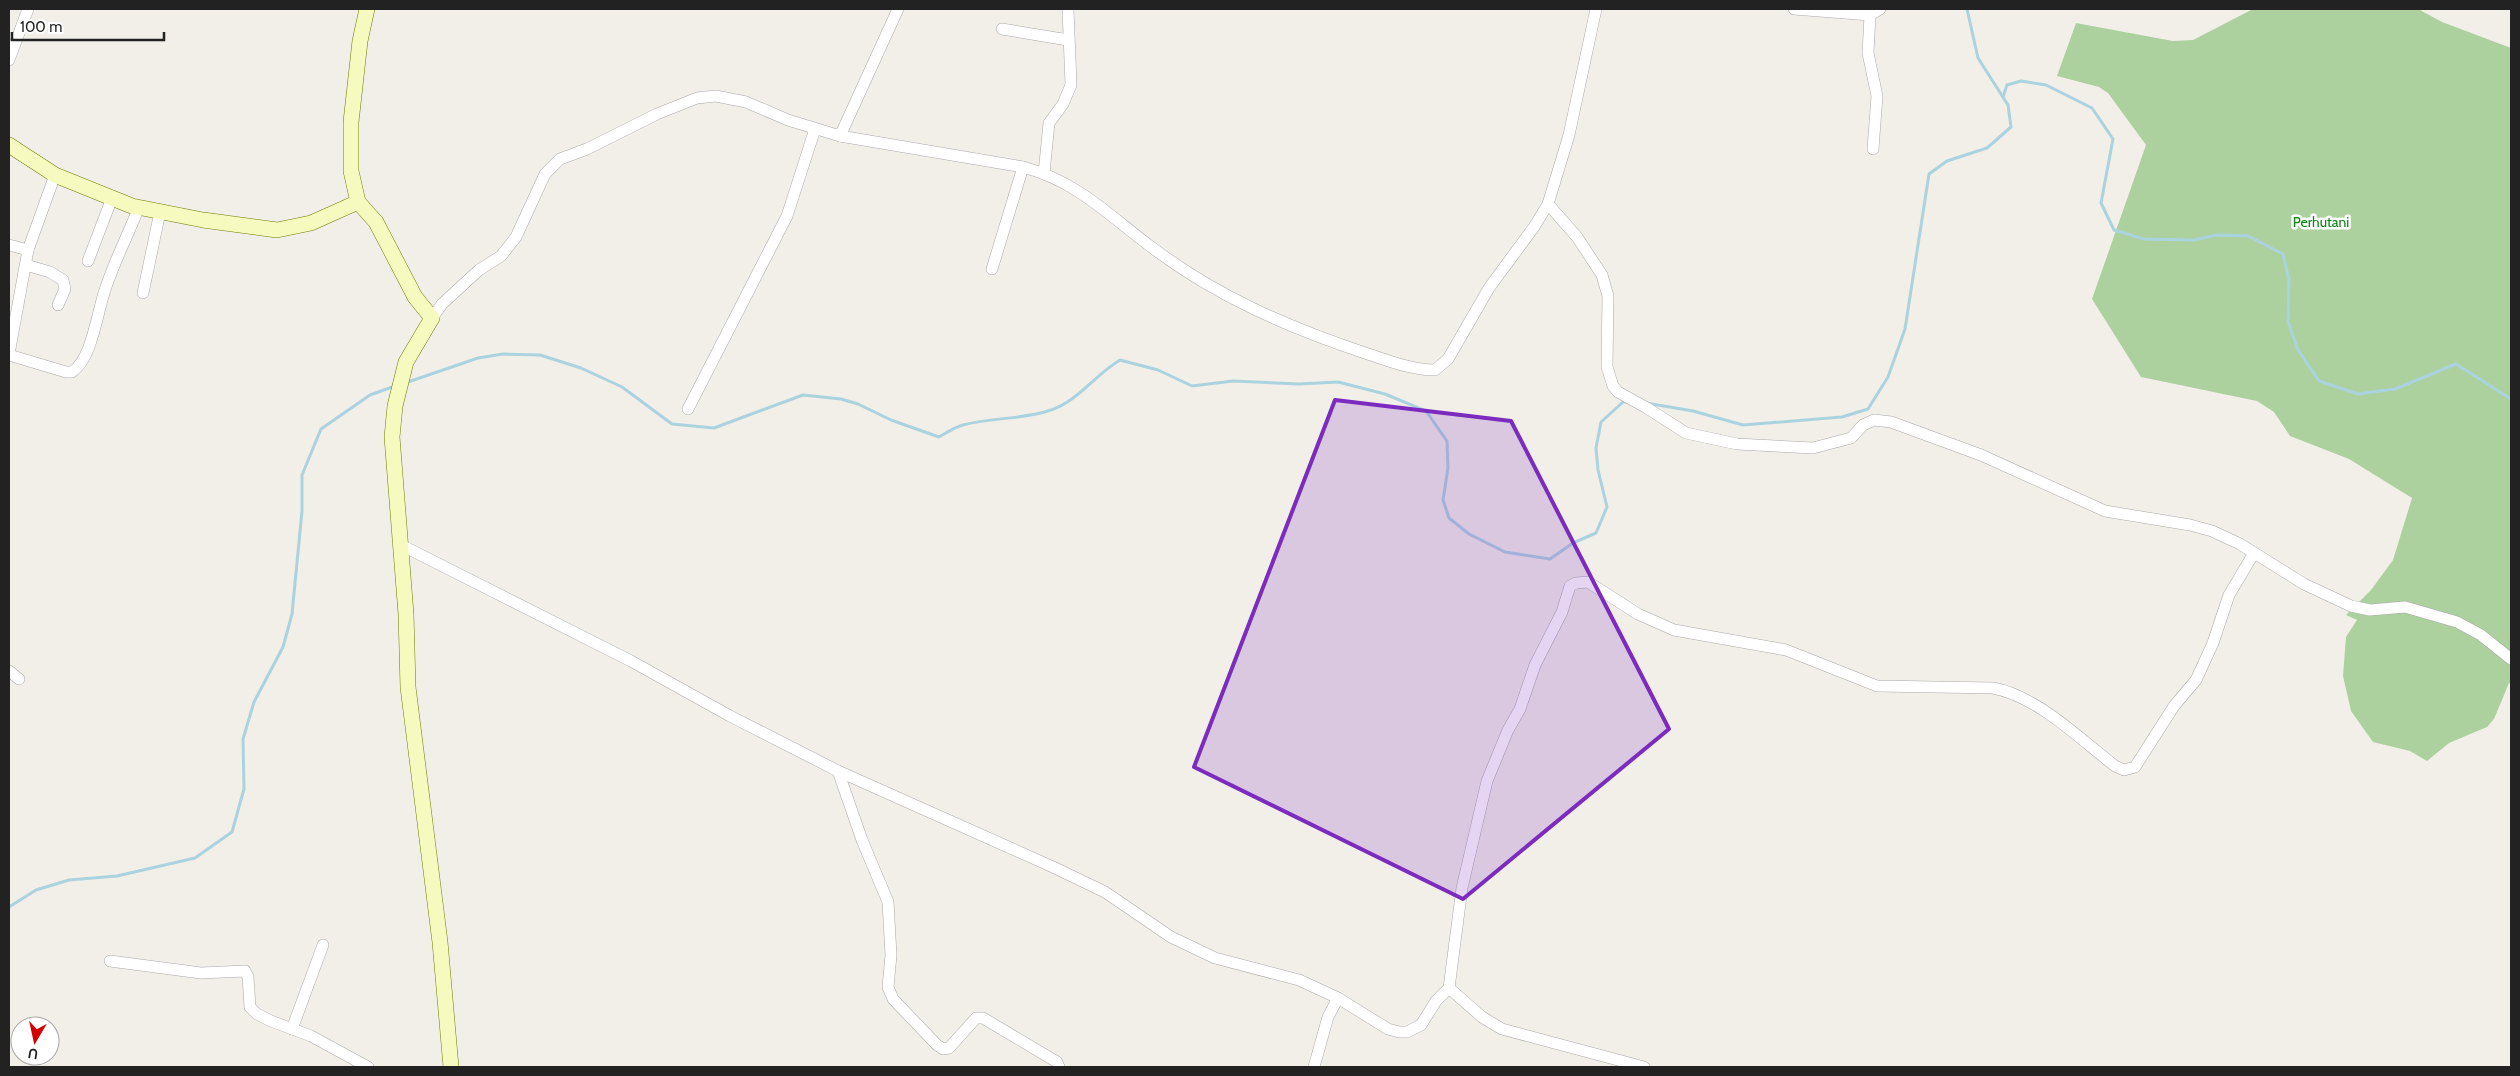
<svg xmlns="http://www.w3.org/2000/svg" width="2520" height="1076" font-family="Cabin,sans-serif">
<rect width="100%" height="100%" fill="#f2efe9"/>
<path fill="#add19e" d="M 2253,9 L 2418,9 L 2442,22 L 2511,48 L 2511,684 L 2509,683 L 2494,719 L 2487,727 L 2449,743 L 2427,761 L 2410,751 L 2373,742 L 2351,711 L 2343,676 L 2346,637 L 2357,620 L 2346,615 L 2371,590 L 2393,560 L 2412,498 L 2349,459 L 2290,436 L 2274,412 L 2257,401 L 2141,377 L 2092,299 L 2146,145 L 2108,93 L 2099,87 L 2057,76 L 2076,23 L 2173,41 L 2193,40 Z"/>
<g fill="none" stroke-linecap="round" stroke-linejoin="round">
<g stroke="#aad3df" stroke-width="3">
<path d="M 2003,97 L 2007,85 L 2021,81 L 2046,85 L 2092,108 L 2113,139 L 2101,203 L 2114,230 L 2144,239 L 2193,240 L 2217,235 L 2248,236 L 2283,254 L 2289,280 L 2288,321 L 2298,350 L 2319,381 L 2358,394 L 2395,389 L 2456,364 L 2511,399"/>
<path d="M 405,383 L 478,358 L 503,354 L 540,355 L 581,368 L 622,387 L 672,424 L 714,428 L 803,395 L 841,399 L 858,404 L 891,420 L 939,437 C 946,433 955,427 963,425 C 992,417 1022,420 1051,410 C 1078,401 1096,374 1120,360 L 1158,370 L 1192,386 L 1233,381 L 1299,384 L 1338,382 L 1385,394 L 1426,411 L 1447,441 L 1448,468 L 1443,500 L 1449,518 L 1469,534 L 1505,552 L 1550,559 L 1573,543 L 1596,533 L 1607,507 L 1598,470 L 1596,448 L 1601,422 L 1623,402 L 1627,402"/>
<path d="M 1646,403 L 1693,411 L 1743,425 L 1842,417 L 1868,409 L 1888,377 L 1905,329 L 1929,174 L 1947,161 L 1987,148 L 2011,127 L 2008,105 L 1978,58 L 1967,9"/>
<path d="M 9,907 L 36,890 L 69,880 L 117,876 L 195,858 L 232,832 L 244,789 L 243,739 L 254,702 L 283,647 L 292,614 L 302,511 L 302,475 L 321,429 L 370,395 L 395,386"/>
</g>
<g stroke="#a9a9a9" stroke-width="12">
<g id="street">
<path d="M 1794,9 L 1870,15 L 1880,9"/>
<path d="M 1870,15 L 1868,53 L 1877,96 L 1873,149"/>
<path d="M 1002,29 L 1068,40"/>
<path d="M 9,60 L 28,9"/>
<path d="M 840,136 L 898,9"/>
<path d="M 1044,173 L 1049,123 L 1063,104 L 1071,85 L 1068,9"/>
<path d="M 1548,204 L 1577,237 L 1602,275 L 1608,296 L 1607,367 L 1613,386 L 1618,392 L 1647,408 L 1686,433 L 1737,444 L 1813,448 L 1851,438 L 1863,425 L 1874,420 L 1891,422 L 1981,455 L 2105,511 L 2190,525 L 2212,531 L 2240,544 L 2304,584 L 2351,606 L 2370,610 L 2405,607 L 2457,622 L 2481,635 L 2511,659"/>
<path d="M 9,245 L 28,250"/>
<path d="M 88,261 L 112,198"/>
<path d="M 26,265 L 50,272 L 63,280 L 65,289 L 58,305"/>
<path d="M 992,269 L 1023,167"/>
<path d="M 143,293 L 160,212"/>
<path d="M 432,318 L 442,304 L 479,270 L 501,256 L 516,237 L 545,174 L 560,159 L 587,149 L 657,114 L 697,98 L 716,96 L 746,102 L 788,120 L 840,136 L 1023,167 C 1079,182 1109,216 1154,249 C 1218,297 1290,328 1365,353 C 1387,360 1411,370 1435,370 L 1448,359 L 1489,288 L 1534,227 L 1548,204 L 1569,135 L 1596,9"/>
<path d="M 9,354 L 28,250 L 55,175"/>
<path d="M 9,355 L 66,372 L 72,372 C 92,359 97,313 105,290 C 114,262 128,235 139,207"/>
<path d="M 688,409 L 787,216 L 815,129"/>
<path d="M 401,545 L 631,661 L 730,716 L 838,771 L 1053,867 L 1105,892 L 1171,937 L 1215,958 L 1299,980 L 1338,998 L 1388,1029 L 1399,1032 L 1407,1032 L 1421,1025 L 1436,1001 L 1449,988 L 1482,1017 L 1502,1029 L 1644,1067"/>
<path d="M 9,671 L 19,679"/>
<path d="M 838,771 L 862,840 L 888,902 L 891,955 L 888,987 L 893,999 L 937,1045 L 943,1049 L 949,1048 L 976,1018 L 983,1018 L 1057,1062 L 1059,1067"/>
<path d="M 110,961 L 201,973 L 245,971 L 248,977 L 250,1007 L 257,1014 L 271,1021 L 311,1036 L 368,1067"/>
<path d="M 1449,988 L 1462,888 L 1487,781 L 1508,730 L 1520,709 L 1535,665 L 1562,612 L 1570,586 L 1576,583 L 1588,582 L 1638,614 L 1674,630 L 1786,650 L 1877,686 L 1993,688 C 2037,696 2080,739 2115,766 L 2124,770 L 2135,767 L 2174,706 L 2196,680 L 2213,643 L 2229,595 L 2254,553"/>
<path d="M 292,1029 L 323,945"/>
<path d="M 1314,1067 L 1328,1017 L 1338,998"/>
</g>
</g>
<g stroke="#707d05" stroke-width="16">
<g id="secondary">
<path d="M 367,9 L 360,41 L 351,122 L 351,171 L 358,202 L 376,222 L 415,297 L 432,318 L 406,362 L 395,406 L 392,437 L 406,614 L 408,687 L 440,942 L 451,1067"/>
<path d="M 9,145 L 55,175 L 112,198 L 132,206 L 203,220 L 277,230 L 311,223 L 358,202"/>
</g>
</g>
<use href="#street" stroke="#fff" stroke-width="11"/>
<use href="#secondary" stroke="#f7fabf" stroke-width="15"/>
</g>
<path fill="#7b2cbf" fill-opacity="0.2" stroke="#7b2cbf" stroke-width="4" stroke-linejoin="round" d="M 1335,400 L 1511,421 L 1669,729 L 1463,899 L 1194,767 Z"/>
<g text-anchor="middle" stroke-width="5" stroke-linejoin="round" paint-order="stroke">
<g font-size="14" fill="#0c8416" stroke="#fff">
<text x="2321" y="227">Perhutani</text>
</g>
</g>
<rect width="2520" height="1076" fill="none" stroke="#222222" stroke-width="20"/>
<g transform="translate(35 1041) rotate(189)"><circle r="24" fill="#ffffff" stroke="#a7a7a7"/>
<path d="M0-4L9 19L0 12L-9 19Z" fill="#d40000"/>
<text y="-8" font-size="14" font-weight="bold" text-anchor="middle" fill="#222222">U</text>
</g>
<path d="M12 32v8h152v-8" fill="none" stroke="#222222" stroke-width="2.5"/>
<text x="20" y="32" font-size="15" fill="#222222" stroke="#ffffff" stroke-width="4" paint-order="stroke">100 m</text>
</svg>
